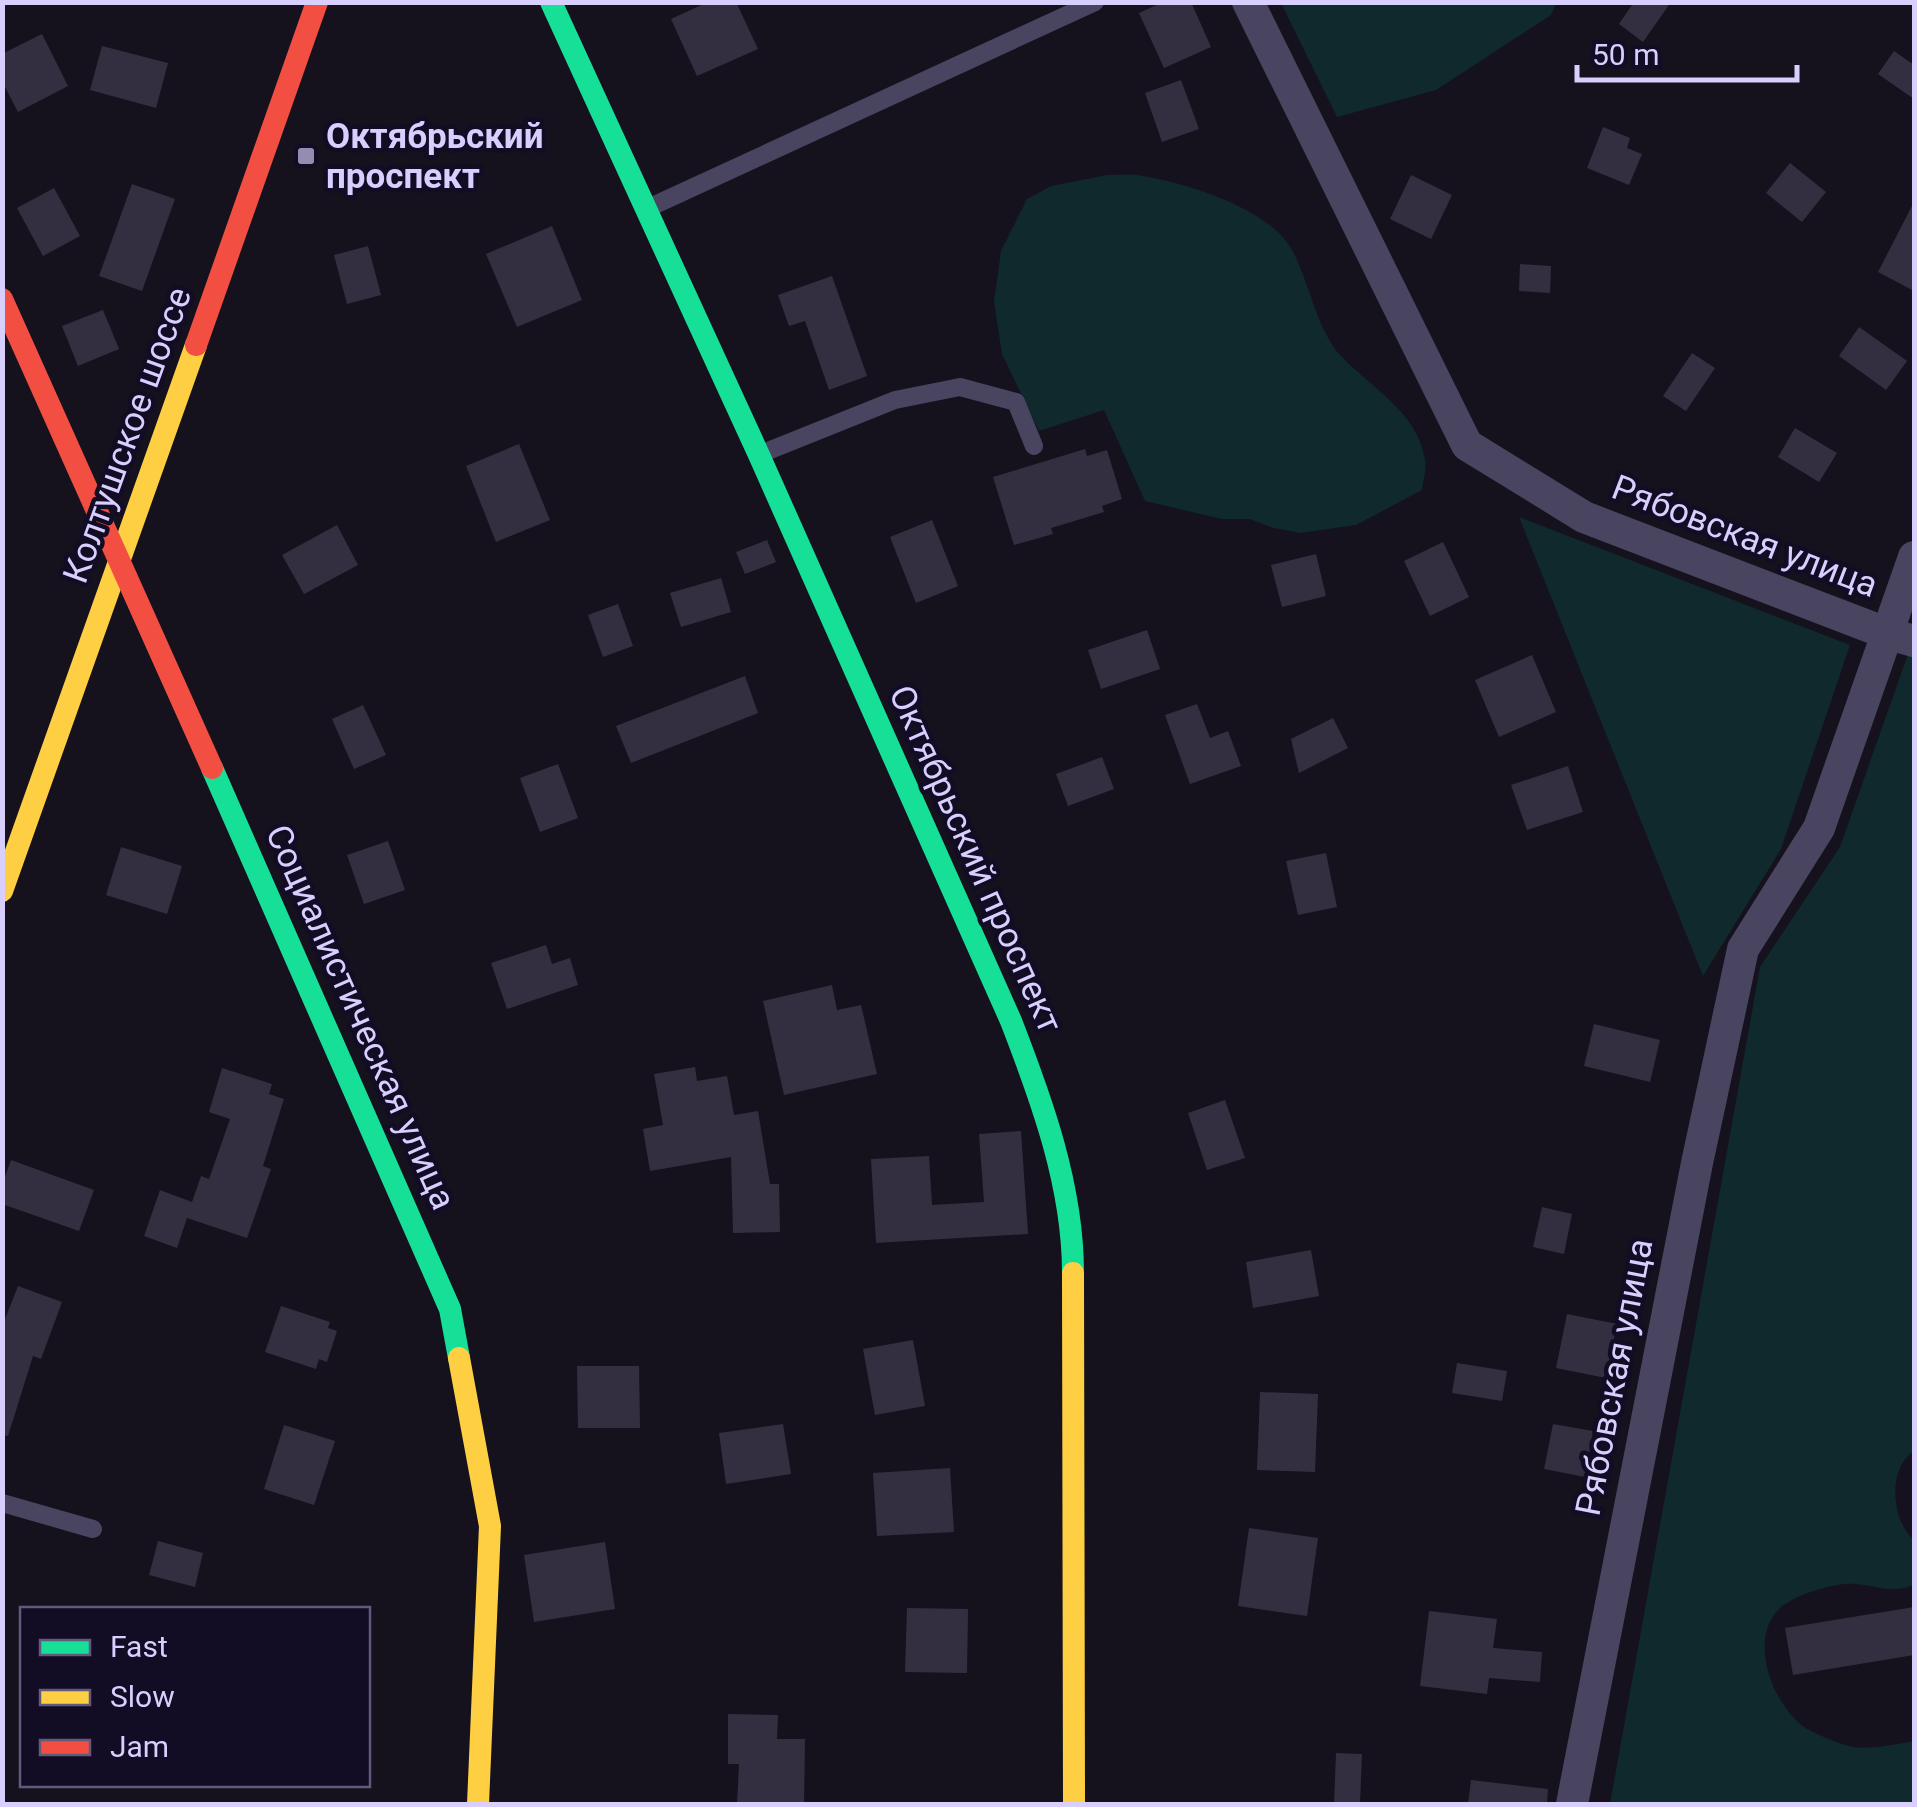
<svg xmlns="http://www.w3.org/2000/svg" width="1917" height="1807" font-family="Roboto,sans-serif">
<rect width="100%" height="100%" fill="#15121e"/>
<g fill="#0f292d">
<path d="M 1281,3 L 1556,3 L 1551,15 L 1436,90 L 1337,117 Z"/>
<path d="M 1107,175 C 1117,175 1128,174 1138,175 C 1183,182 1270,208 1292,250 C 1310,283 1315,326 1340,355 C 1370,387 1418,412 1425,460 C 1427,469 1423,481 1422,490 L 1356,525 L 1300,533 L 1274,528 L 1250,519 L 1222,519 L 1145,501 L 1104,410 L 1039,431 L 1002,354 L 994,302 L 1001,251 L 1027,199 L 1051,186 Z"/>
<path d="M 1519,517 L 1850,645 L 1781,849 L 1703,976 Z"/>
<path d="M 1908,654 L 1914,656 L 1914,1451 C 1887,1468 1891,1520 1914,1540 L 1914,1584 C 1895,1595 1875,1585 1855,1584 C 1835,1582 1790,1596 1777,1611 C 1749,1643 1773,1704 1804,1727 C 1813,1733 1843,1746 1854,1747 C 1868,1750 1899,1744 1914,1741 L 1914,1804 L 1610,1804 L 1760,967 L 1840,847 Z"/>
</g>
<g fill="#332f41">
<path d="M 708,2 L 736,2 L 758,49 L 697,76 L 671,19 Z"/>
<path d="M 1163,2 L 1191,2 L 1211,47 L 1164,68 L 1139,13 Z"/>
<path d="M 1634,2 L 1671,2 L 1643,42 L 1619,24 Z"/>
<path d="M 42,34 L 68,86 L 18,112 L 2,81 L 2,54 Z"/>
<path d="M 102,46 L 168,63 L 156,108 L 90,90 Z"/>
<path d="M 1894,51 L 1914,65 L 1914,99 L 1878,74 Z"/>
<path d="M 1181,80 L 1199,129 L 1162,142 L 1145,93 Z"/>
<path d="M 1603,127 L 1630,138 L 1627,148 L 1642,154 L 1629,185 L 1587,168 Z"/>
<path d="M 1790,163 L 1826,192 L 1802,222 L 1766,193 Z"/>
<path d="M 1411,175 L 1452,195 L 1431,239 L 1390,219 Z"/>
<path d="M 132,184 L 175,199 L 142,291 L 99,276 Z"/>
<path d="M 54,188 L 80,236 L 43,256 L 17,208 Z"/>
<path d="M 1914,202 L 1914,291 L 1878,272 Z"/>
<path d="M 552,226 L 582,300 L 517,327 L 486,254 Z"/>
<path d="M 368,246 L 381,295 L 347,304 L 334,255 Z"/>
<path d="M 1520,264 L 1551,266 L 1550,293 L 1519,291 Z"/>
<path d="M 832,276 L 867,376 L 829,390 L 805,321 L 789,326 L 778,295 Z"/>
<path d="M 103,310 L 119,349 L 78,366 L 62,326 Z"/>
<path d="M 1859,327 L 1907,361 L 1886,390 L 1839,356 Z"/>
<path d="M 1692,353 L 1715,368 L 1686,411 L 1663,396 Z"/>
<path d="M 1795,428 L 1837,453 L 1819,482 L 1778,457 Z"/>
<path d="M 519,444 L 550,520 L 496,542 L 466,466 Z"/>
<path d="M 1085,449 L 1087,456 L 1107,450 L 1122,499 L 1102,506 L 1104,512 L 1051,528 L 1053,534 L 1014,545 L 993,477 Z"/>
<path d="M 932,520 L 958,586 L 916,603 L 890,537 Z"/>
<path d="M 337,525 L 358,565 L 304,594 L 282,555 Z"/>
<path d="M 767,540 L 776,562 L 745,574 L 736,552 Z"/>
<path d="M 1443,542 L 1469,597 L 1430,616 L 1404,561 Z"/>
<path d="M 1316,554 L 1326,596 L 1282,607 L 1271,565 Z"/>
<path d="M 721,578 L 731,612 L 681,627 L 670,593 Z"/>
<path d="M 618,604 L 633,646 L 603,657 L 588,615 Z"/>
<path d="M 1147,630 L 1160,669 L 1101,689 L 1088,650 Z"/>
<path d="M 1532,655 L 1556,712 L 1499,737 L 1475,680 Z"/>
<path d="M 745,676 L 758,713 L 631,763 L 616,726 Z"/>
<path d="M 1197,704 L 1210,738 L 1228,731 L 1241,766 L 1190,784 L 1165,715 Z"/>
<path d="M 363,705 L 386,755 L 354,769 L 332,719 Z"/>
<path d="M 1333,718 L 1348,748 L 1299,773 L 1291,739 Z"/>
<path d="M 1102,757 L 1114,789 L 1068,806 L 1056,774 Z"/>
<path d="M 558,764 L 578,818 L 540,832 L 520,778 Z"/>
<path d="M 1568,766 L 1583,812 L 1527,830 L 1511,785 Z"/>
<path d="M 388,841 L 405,890 L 364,904 L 347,855 Z"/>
<path d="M 121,847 L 182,866 L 167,914 L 106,895 Z"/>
<path d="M 1326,853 L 1337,907 L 1298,915 L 1286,861 Z"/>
<path d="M 546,945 L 552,964 L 570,958 L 578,985 L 507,1009 L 491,963 Z"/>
<path d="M 832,985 L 837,1010 L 861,1005 L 877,1074 L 784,1095 L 763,1001 Z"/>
<path d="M 1594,1024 L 1660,1040 L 1650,1082 L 1584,1066 Z"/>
<path d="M 695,1067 L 697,1081 L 727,1076 L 734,1115 L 758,1111 L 770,1184 L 779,1184 L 780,1232 L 733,1233 L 731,1157 L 650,1171 L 643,1129 L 663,1125 L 654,1074 Z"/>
<path d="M 222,1068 L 272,1084 L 269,1094 L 284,1099 L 263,1166 L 271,1169 L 247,1238 L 187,1218 L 177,1248 L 144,1236 L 160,1190 L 192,1202 L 201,1176 L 209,1179 L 230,1119 L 209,1112 Z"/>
<path d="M 1225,1100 L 1245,1158 L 1207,1170 L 1188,1113 Z"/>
<path d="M 1021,1131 L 1028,1234 L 876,1243 L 871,1159 L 929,1156 L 932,1205 L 984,1202 L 979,1134 Z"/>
<path d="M 11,1160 L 94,1190 L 79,1231 L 2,1204 L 2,1185 Z"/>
<path d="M 1542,1207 L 1572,1214 L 1564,1254 L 1533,1247 Z"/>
<path d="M 1311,1250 L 1319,1296 L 1253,1308 L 1246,1262 Z"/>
<path d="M 18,1286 L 62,1302 L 41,1359 L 33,1356 L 8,1436 L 2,1435 L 2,1327 Z"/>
<path d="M 281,1306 L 330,1322 L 328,1328 L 337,1331 L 327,1362 L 319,1359 L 316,1369 L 265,1352 Z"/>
<path d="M 1567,1314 L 1617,1324 L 1606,1378 L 1556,1368 Z"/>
<path d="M 913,1340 L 925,1406 L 875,1415 L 863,1349 Z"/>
<path d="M 1457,1363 L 1507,1371 L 1502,1401 L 1452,1393 Z"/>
<path d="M 577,1366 L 639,1366 L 640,1428 L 578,1428 Z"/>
<path d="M 1260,1392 L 1318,1394 L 1315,1472 L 1257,1470 Z"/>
<path d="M 783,1424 L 791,1474 L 726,1484 L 719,1433 Z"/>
<path d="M 1553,1424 L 1593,1431 L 1585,1477 L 1544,1469 Z"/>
<path d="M 284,1425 L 335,1441 L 314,1505 L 264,1489 Z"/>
<path d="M 950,1468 L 954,1532 L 877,1536 L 873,1473 Z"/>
<path d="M 1249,1528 L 1318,1538 L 1307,1616 L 1238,1606 Z"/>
<path d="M 158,1541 L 203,1553 L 195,1587 L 149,1575 Z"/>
<path d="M 605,1542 L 615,1609 L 534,1622 L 524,1555 Z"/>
<path d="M 1914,1607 L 1914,1655 L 1793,1675 L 1785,1628 Z"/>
<path d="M 907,1608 L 968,1609 L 967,1673 L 905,1672 Z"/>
<path d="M 1429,1611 L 1497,1619 L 1493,1648 L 1542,1652 L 1540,1682 L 1489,1678 L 1487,1694 L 1420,1686 Z"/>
<path d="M 728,1714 L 778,1715 L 777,1739 L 805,1739 L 804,1804 L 737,1804 L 739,1764 L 728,1764 Z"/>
<path d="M 1336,1753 L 1362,1754 L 1360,1804 L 1334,1804 Z"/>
<path d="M 1471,1780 L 1548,1789 L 1547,1804 L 1468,1804 Z"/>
</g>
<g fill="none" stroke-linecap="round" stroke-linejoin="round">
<g stroke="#494460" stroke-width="18">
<path d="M 646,209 L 1095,2"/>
<path d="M 763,453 L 895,400 L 960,387 L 1016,402 L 1034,446"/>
<path d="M 2,1503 L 93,1529"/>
</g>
<g stroke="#494460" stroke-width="32">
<path d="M 1248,2 L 1467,445 L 1584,517 L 1886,633 L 1914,641"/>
<path d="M 1572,1804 L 1697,1163 L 1743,949 L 1819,828 L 1914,557"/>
</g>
<g stroke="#16e098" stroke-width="22">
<path d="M 551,2 L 759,455 L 1011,1021 C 1042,1101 1073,1186 1073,1273"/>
<path d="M 212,768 L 450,1309 L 459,1358"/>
</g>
<g stroke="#ffcf43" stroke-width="22">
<path d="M 2,891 L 196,345"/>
<path d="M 1073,1273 L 1074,1804"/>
<path d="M 459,1358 L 490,1526 L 478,1804"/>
</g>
<g stroke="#f24e42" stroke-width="22">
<path d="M 2,299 L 212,768"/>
<path d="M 196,345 L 317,2"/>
</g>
</g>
<rect fill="#948db0" stroke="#120c24" stroke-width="4" x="296" y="146" width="20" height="20" rx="5"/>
<g text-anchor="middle" stroke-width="9" stroke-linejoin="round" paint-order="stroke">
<g font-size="35" font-weight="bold" fill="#d9cfff" stroke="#120c24" text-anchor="start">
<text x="326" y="148">Октябрьский<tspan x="326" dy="40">проспект</tspan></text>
</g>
<g font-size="35" fill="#d9cfff" stroke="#120c24">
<text transform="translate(127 435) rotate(-70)" y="12">Колтушское шоссе</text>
<text transform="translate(1745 536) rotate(21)" y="12">Рябовская улица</text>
<text transform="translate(976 859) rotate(66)" y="12">Октябрьский проспект</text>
<text transform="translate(361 1017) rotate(66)" y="12">Социалистическая улица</text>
<text transform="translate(1614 1377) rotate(-79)" y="12">Рябовская улица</text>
</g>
</g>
<rect width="1917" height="1807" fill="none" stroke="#d9cfff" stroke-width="10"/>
<rect x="20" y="1607" width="350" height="180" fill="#120c24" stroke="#625a7c" stroke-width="2.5"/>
<rect x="40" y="1640" width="50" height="15" fill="#16e098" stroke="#625a7c" stroke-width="2.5"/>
<text x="110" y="1657" font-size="30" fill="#d9cfff">Fast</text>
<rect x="40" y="1690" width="50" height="15" fill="#ffcf43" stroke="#625a7c" stroke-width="2.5"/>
<text x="110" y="1707" font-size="30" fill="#d9cfff">Slow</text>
<rect x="40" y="1740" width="50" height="15" fill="#f24e42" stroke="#625a7c" stroke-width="2.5"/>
<text x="110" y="1757" font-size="30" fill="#d9cfff">Jam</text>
<path d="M1577 65v15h220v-15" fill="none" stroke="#d9cfff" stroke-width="5"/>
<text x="1592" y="65" font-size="30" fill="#d9cfff" stroke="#120c24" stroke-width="8" paint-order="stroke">50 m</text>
</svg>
